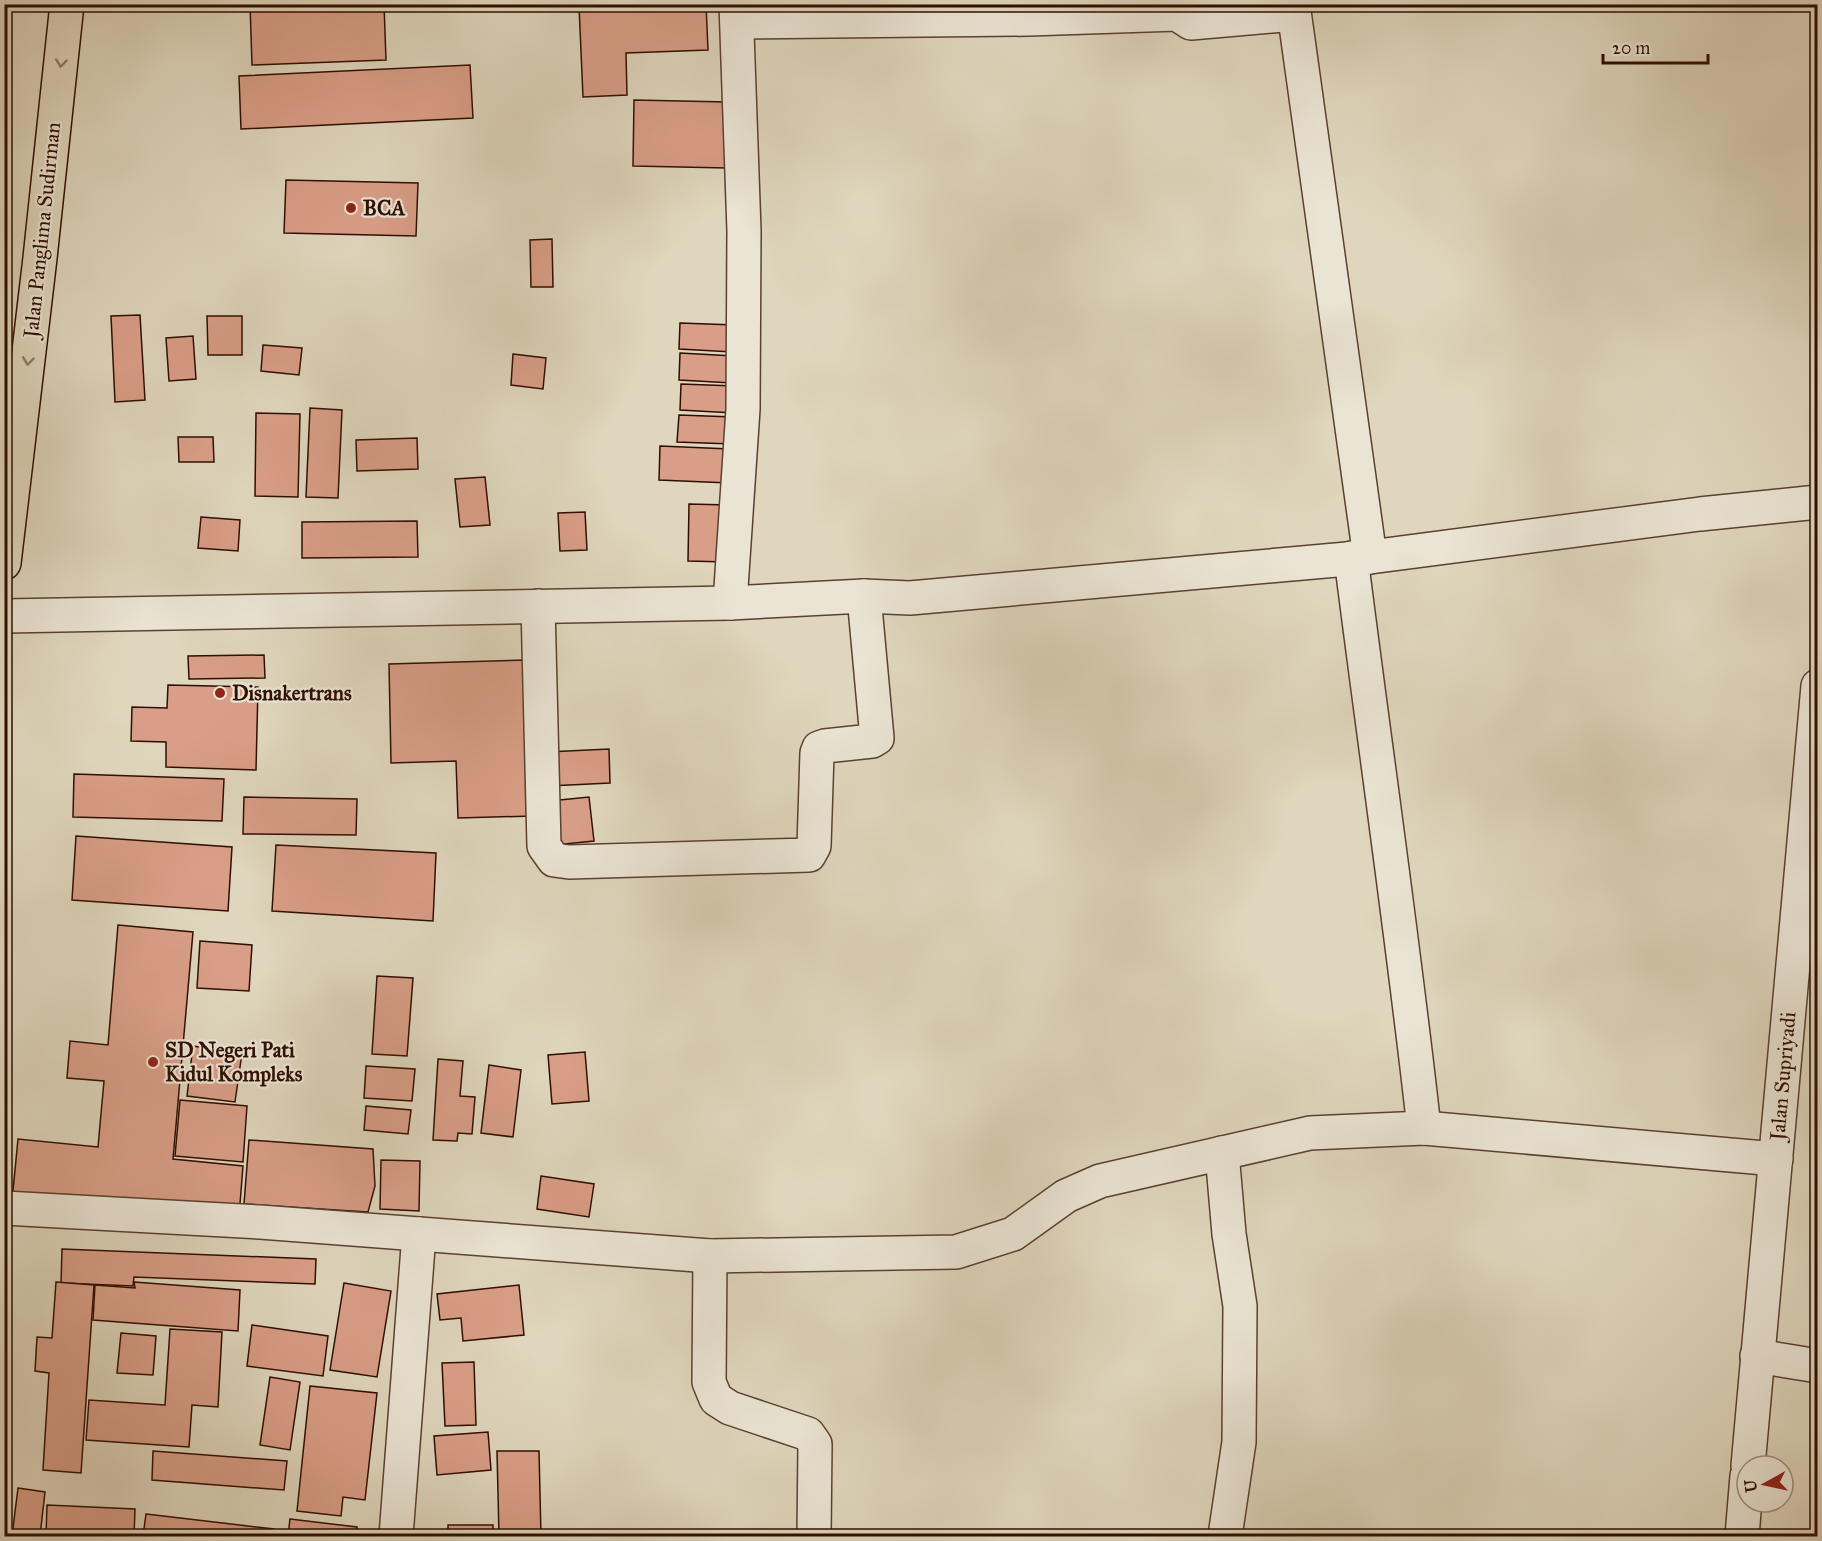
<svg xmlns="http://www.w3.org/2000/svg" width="1822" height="1541" font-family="'IM FELL Great Primer',serif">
<rect width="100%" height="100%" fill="#dfd6bd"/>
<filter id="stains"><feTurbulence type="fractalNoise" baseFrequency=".00333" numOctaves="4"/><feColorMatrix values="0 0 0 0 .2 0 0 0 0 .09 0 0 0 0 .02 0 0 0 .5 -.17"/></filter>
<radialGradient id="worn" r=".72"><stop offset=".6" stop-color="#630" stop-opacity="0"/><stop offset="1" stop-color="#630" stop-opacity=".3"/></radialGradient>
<g fill="#d99e87" stroke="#2f0e01" stroke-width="1.5">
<path d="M 250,4 L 384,4 L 386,60 L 252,65 Z"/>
<path d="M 620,4 L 706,4 L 708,50 L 626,53 L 627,95 L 583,97 L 579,6 Z"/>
<path d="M 470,65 L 473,118 L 241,129 L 239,76 Z"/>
<path d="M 634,100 L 728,102 L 727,168 L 633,166 Z"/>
<path d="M 286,180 L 418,183 L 416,236 L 284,233 Z"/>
<path d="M 552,239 L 553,287 L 531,287 L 530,240 Z"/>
<path d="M 140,315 L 145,400 L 115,402 L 111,316 Z"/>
<path d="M 207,316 L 242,316 L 242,355 L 208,355 Z"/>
<path d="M 680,323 L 735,325 L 733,352 L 679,349 Z"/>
<path d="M 193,336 L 196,379 L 169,381 L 166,338 Z"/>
<path d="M 263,345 L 302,348 L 299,375 L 261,371 Z"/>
<path d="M 680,353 L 734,356 L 732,383 L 679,380 Z"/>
<path d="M 513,354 L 546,358 L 543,389 L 511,385 Z"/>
<path d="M 681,384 L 735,386 L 734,413 L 680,410 Z"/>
<path d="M 310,408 L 342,410 L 338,498 L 306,497 Z"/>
<path d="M 256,413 L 300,414 L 298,497 L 255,496 Z"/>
<path d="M 679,415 L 733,417 L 732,444 L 677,442 Z"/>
<path d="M 178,437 L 213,437 L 214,462 L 179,462 Z"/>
<path d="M 417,438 L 418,469 L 357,471 L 356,440 Z"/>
<path d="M 660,446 L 730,449 L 729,483 L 659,480 Z"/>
<path d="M 485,477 L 490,525 L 460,527 L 455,479 Z"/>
<path d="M 689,504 L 728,505 L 727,562 L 688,561 Z"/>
<path d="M 585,512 L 587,550 L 560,551 L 558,513 Z"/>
<path d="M 201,517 L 240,520 L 238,551 L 198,548 Z"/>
<path d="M 417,521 L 418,557 L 302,558 L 302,522 Z"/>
<path d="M 264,655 L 265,678 L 189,679 L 188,656 Z"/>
<path d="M 527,660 L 532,816 L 458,818 L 456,761 L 391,763 L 389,664 Z"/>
<path d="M 168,685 L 258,687 L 256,770 L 166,767 L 166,742 L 131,741 L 132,707 L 167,708 Z"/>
<path d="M 609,749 L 610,783 L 549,786 L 547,752 Z"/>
<path d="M 74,774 L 224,779 L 222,821 L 73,817 Z"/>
<path d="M 244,797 L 357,799 L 356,835 L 243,834 Z"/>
<path d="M 589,797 L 594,841 L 555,845 L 550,801 Z"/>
<path d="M 76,836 L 232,847 L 228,911 L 72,900 Z"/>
<path d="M 276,845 L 436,853 L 433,921 L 272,911 Z"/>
<path d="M 118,925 L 193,932 L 173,1159 L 243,1166 L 239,1216 L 12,1201 L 18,1139 L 98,1147 L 104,1081 L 67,1078 L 70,1041 L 108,1045 Z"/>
<path d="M 200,941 L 252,945 L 249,991 L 197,988 Z"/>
<path d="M 377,976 L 413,978 L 407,1056 L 372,1054 Z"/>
<path d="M 193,1046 L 242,1053 L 235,1102 L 187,1096 Z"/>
<path d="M 585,1052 L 589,1101 L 552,1104 L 548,1055 Z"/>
<path d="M 438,1059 L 463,1061 L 460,1096 L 475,1097 L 472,1134 L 458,1133 L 457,1141 L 433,1140 Z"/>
<path d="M 489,1065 L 521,1070 L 513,1137 L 481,1133 Z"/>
<path d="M 366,1066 L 415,1069 L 412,1101 L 364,1098 Z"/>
<path d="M 180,1100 L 247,1106 L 243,1162 L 175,1156 Z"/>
<path d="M 366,1106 L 411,1110 L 408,1134 L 364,1130 Z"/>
<path d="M 249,1140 L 373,1149 L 375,1186 L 368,1212 L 244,1204 Z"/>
<path d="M 381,1160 L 420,1161 L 419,1211 L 380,1209 Z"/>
<path d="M 541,1176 L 594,1184 L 589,1217 L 537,1209 Z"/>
<path d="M 62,1249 L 316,1259 L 315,1284 L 134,1277 L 133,1286 L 61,1283 Z"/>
<path d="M 56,1282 L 94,1285 L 81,1473 L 43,1470 L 49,1373 L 35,1371 L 37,1337 L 52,1338 Z"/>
<path d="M 134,1282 L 240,1290 L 238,1331 L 93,1320 L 95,1285 L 135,1288 Z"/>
<path d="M 344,1283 L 391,1291 L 377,1377 L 330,1370 Z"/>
<path d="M 519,1285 L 524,1335 L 463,1341 L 461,1318 L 440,1320 L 437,1294 Z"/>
<path d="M 252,1325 L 328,1336 L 323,1376 L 247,1366 Z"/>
<path d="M 170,1329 L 222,1332 L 218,1407 L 192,1405 L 189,1447 L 86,1440 L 89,1400 L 165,1405 Z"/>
<path d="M 121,1333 L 156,1336 L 153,1375 L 117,1373 Z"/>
<path d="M 474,1362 L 476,1425 L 445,1426 L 442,1363 Z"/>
<path d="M 270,1377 L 300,1382 L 290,1450 L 260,1445 Z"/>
<path d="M 310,1386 L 377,1393 L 365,1500 L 343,1497 L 341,1516 L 297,1511 Z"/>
<path d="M 488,1432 L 491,1470 L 437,1475 L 434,1436 Z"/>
<path d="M 153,1451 L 287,1461 L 284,1490 L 152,1480 Z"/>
<path d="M 497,1451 L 539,1451 L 541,1536 L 499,1536 Z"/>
<path d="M 18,1488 L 45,1492 L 40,1536 L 12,1536 Z"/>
<path d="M 47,1505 L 135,1509 L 134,1536 L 46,1536 Z"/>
<path d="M 146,1514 L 274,1529 L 273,1536 L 143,1536 Z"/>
<path d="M 290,1519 L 357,1527 L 356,1536 L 288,1536 Z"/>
<rect x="448" y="1525" width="45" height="11"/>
</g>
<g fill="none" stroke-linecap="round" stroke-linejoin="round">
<g stroke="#5b4030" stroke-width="36">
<g id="minor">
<path d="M 1293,4 L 1370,557"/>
<path d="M 737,22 L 1029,19 L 1177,14 L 1191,23 L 1294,14"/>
<path d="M 1351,558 C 1375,748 1403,938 1424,1128"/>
<path d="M 730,603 L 743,409 L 744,231 L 736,4"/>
<path d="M 538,606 L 544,846 L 554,860 L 569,862 L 809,855 L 814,846 L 817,753 L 819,748 L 825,746 L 872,741 L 877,738 L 864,596"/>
<path d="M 4,616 L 730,603 L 864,596 L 910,598 L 1370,557 L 1700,514 L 1818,502"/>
<path d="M 1222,1153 L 1229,1234 L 1240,1306 L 1239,1442 L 1225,1536"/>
<path d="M 4,1208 L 260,1222 L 710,1256 L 956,1252 L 1013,1234 L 1066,1196 L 1100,1181 L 1310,1133 L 1424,1128 L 1776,1159"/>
<path d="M 710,1256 L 709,1382 L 716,1399 L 730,1408 L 808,1434 L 815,1444 L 814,1536"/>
<path d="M 1757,1356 L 1818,1366"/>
<path d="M 1748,1466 L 1818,686"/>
<path d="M 396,1536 L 419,1234"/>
<path d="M 1742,1536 L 1747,1476"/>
</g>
</g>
<g stroke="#2f0e01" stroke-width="36">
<path id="major" d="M 4,563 L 40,258 L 67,4"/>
</g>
<use href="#minor" stroke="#eae4d4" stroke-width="33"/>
<use href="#major" stroke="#dfd6bd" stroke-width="33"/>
</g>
<defs><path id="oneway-chevron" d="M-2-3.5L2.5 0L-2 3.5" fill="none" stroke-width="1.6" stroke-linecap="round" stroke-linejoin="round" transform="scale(1.5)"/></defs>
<g stroke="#907c68">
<use href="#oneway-chevron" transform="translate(61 63) rotate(96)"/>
<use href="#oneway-chevron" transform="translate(28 361) rotate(97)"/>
</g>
<g fill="#8f2418" stroke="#eae4d4" stroke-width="2">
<circle cx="351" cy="208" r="6"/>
<circle cx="220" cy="693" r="6"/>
<circle cx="153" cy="1062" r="6"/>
</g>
<g text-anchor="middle" stroke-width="4.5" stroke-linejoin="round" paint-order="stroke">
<g font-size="21" font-weight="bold" fill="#2f0e01" stroke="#eae4d4" text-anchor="start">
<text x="363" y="215">BCA</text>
<text x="232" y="700">Disnakertrans</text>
<text x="165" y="1057">SD Negeri Pati<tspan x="165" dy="24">Kidul Kompleks</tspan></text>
</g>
<g font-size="21" fill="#2f0e01" stroke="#eae4d4">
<text transform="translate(42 230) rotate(-84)" y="7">Jalan Panglima Sudirman</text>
<text transform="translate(1783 1076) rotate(-85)" y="7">Jalan Supriyadi</text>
</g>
</g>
<rect width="1822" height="1541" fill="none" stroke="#dfd6bd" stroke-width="24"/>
<rect x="6" y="6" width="1810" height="1529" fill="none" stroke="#2f0e01" stroke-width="3"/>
<rect x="12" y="12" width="1798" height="1517" fill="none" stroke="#2f0e01" stroke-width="1.5"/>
<g transform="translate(1765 1484) rotate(262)"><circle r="28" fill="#eae4d4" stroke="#9f8e80" stroke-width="1.5"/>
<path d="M0-4.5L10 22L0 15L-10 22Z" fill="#8f2418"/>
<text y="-9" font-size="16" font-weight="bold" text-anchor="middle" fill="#2f0e01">U</text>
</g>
<path d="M1603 54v9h105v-9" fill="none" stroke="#2f0e01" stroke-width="3"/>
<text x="1612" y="54" font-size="18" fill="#2f0e01" stroke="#eae4d4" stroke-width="4.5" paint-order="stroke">20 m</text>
<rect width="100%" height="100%" filter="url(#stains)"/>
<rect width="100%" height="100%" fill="url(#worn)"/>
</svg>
